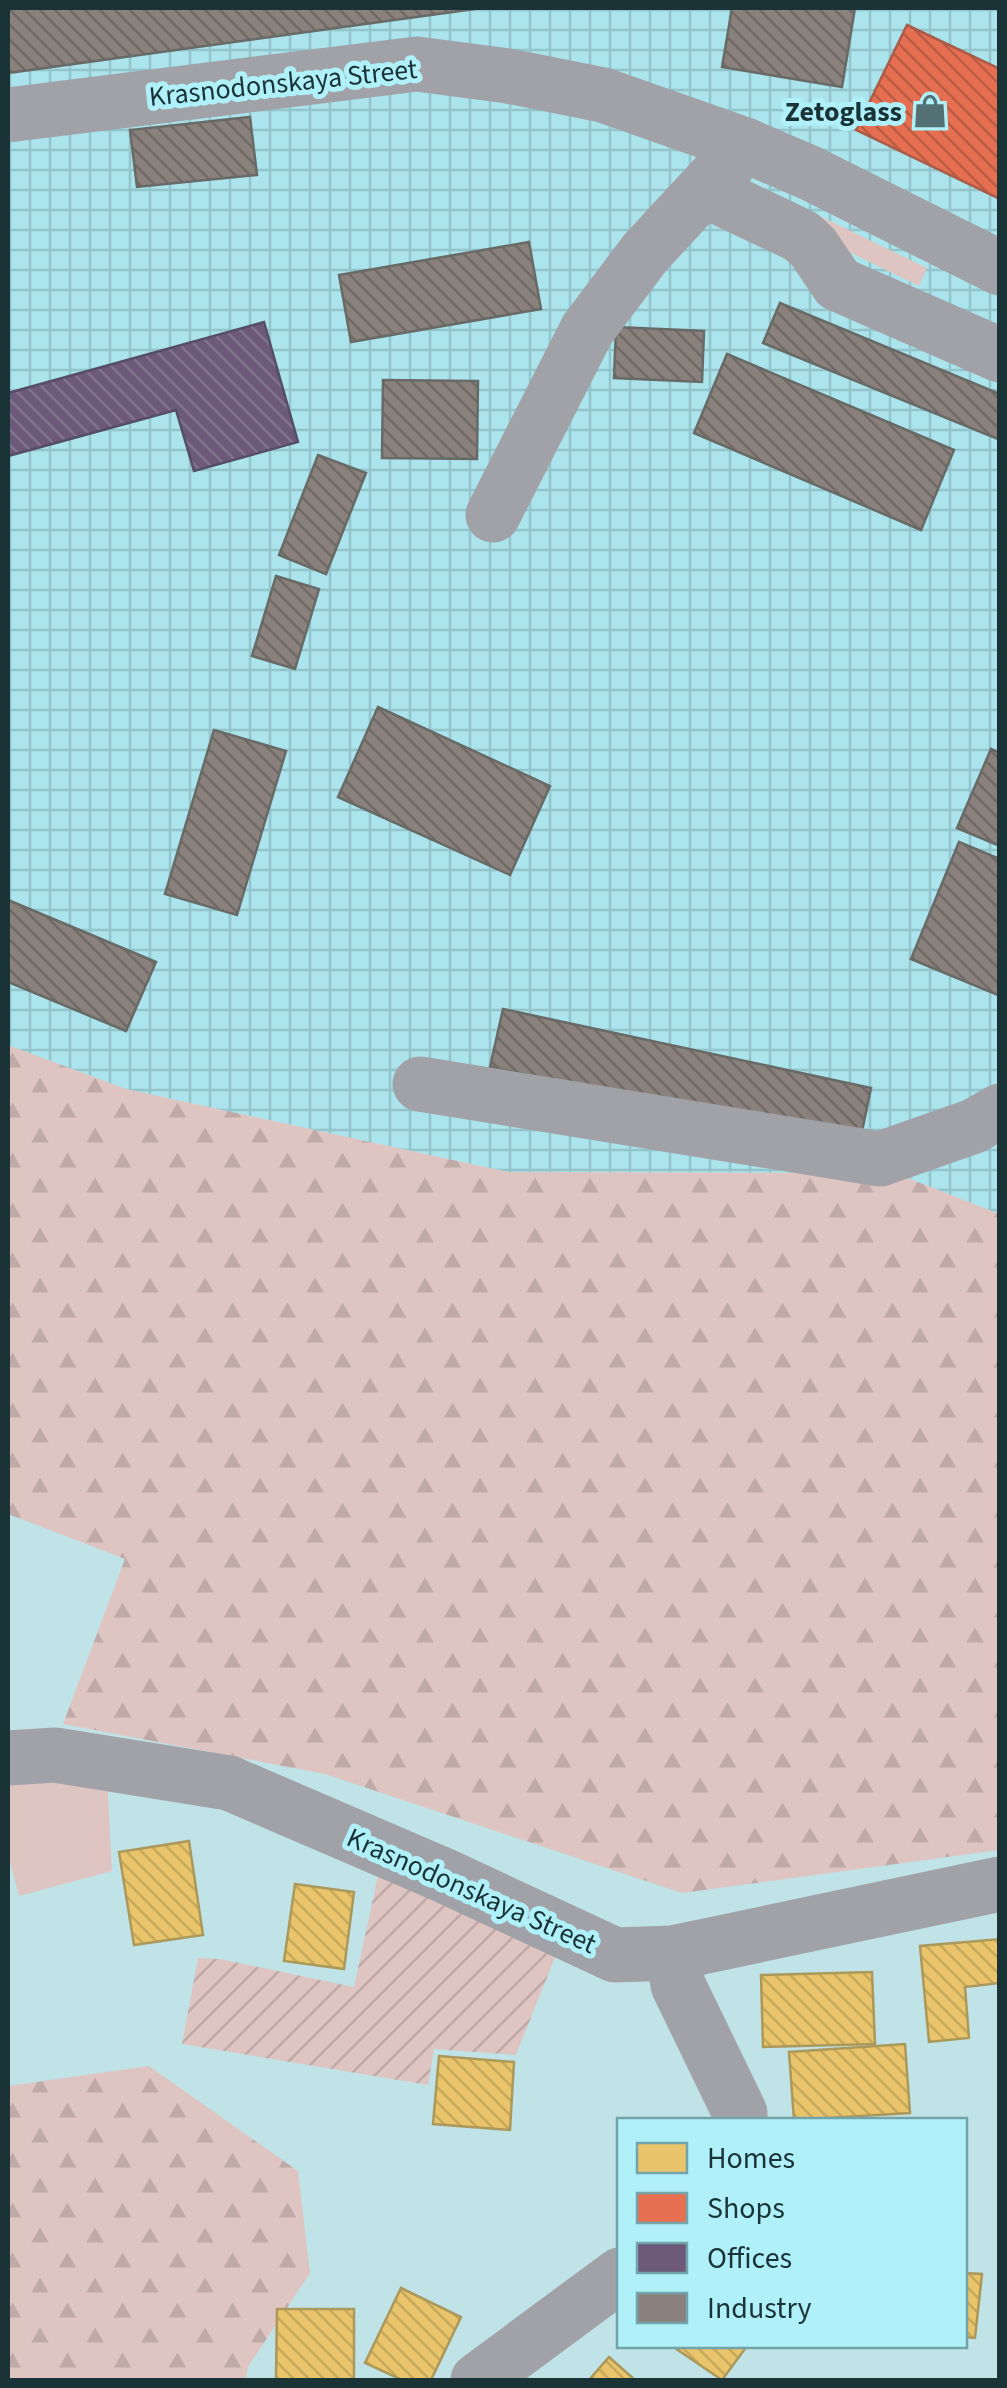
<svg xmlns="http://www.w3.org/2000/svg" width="1007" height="2388" font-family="'Source Sans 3',sans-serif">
<defs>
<pattern id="industrial-grid" width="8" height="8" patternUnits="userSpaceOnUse" patternTransform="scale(2.5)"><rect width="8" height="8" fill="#abe4ec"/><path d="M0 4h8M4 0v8" fill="none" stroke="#93c4cb"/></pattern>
<pattern id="forest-firs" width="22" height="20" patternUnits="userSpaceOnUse" patternTransform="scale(2.5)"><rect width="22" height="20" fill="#dfc5c2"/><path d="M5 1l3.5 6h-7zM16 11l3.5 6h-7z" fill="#bfaaa7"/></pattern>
<pattern id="garden-furrows" width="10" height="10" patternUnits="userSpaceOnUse" patternTransform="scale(2.5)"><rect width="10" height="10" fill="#dfc5c2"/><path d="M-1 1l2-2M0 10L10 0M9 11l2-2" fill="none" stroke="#bfaaa7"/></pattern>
<pattern id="homes-back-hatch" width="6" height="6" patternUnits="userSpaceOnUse" patternTransform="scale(2.5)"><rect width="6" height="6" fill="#e9c46a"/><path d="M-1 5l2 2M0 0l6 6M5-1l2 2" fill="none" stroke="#c7a95c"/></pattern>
<pattern id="shops-back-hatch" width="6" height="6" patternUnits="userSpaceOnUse" patternTransform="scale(2.5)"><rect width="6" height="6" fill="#e76f51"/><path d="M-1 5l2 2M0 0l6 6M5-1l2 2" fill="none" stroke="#ba5c44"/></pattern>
<pattern id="offices-back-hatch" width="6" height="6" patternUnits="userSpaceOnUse" patternTransform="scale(2.5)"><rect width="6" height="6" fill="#6d597a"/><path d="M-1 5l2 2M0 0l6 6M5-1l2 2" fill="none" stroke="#80738c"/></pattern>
<pattern id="industry-back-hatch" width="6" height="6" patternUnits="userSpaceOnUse" patternTransform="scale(2.5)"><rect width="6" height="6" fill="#8a817c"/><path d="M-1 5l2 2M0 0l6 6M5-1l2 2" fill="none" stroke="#706a66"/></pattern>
</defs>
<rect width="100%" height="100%" fill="#c0e3e8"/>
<path fill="url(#industrial-grid)" d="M 8,8 L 999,8 L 999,1214 L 895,1173 L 508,1172 L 125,1089 L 8,1045 Z"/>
<g fill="#dfc5c2">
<path d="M 766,190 L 927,268 L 919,286 L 758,208 Z"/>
<path d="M 8,1772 L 107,1775 L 112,1871 L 19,1896 L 8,1854 Z"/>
</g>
<g fill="url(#forest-firs)">
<path d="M 8,1045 L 126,1089 L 508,1172 L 895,1173 L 999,1214 L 999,1850 L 682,1893 L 325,1774 L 63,1724 L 125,1559 L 8,1514 Z"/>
<path d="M 149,2066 L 298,2171 L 310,2273 L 248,2367 L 246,2380 L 8,2380 L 8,2086 Z"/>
</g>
<path fill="url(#garden-furrows)" d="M 382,1857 L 562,1940 L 516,2055 L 434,2049 L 428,2085 L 182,2044 L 198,1958 L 220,1959 L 354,1987 Z"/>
<g fill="url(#homes-back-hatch)" stroke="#ab985b" stroke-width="2.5">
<path d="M 189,1841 L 203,1935 L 134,1945 L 119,1852 Z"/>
<path d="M 295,1884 L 354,1892 L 344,1969 L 284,1961 Z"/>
<path d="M 1000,1939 L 1000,1983 L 965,1987 L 969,2038 L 929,2042 L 920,1946 Z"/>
<path d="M 872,1972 L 875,2044 L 763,2047 L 761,1975 Z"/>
<path d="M 905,2044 L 910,2113 L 794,2120 L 789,2052 Z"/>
<path d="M 439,2056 L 514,2062 L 510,2130 L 433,2124 Z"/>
<path d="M 964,2273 L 982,2274 L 975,2338 L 964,2337 Z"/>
<path d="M 401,2288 L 461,2317 L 431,2380 L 402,2380 L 365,2363 Z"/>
<path d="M 277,2309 L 354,2309 L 354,2380 L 276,2380 Z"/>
<path d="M 672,2346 L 747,2346 L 722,2380 Z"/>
<path d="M 609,2357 L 635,2380 L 589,2380 Z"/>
</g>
<path fill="url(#shops-back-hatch)" stroke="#a95d49" stroke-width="2.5" d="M 907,25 L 1000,69 L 1000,199 L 856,130 Z"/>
<path fill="url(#offices-back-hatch)" stroke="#544e66" stroke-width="2.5" d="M 264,322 L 298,442 L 194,471 L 176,410 L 8,456 L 8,393 Z"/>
<g fill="url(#industry-back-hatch)" stroke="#686a67" stroke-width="2.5">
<path d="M 8,8 L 482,8 L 8,73 Z"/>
<path d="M 732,8 L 855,8 L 842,87 L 722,67 Z"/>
<path d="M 250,117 L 257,175 L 137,187 L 130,130 Z"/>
<path d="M 529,242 L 541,309 L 351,342 L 339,275 Z"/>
<path d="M 780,303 L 1000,394 L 1000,440 L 763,343 Z"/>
<path d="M 616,327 L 704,331 L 702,382 L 614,378 Z"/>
<path d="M 727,354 L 954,450 L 921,530 L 694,433 Z"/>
<path d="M 383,380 L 478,381 L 477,459 L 382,458 Z"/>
<path d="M 318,455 L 366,473 L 326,574 L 279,555 Z"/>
<path d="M 276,576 L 319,589 L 295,669 L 252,656 Z"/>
<path d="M 378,707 L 550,786 L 510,875 L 338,797 Z"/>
<path d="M 214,730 L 286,751 L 237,915 L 165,894 Z"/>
<path d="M 991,749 L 1000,753 L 1000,846 L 957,828 Z"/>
<path d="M 959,842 L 1000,859 L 1000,996 L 911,959 Z"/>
<path d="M 8,900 L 156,962 L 126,1031 L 8,982 Z"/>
<path d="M 503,1009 L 871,1088 L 859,1146 L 490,1067 Z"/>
</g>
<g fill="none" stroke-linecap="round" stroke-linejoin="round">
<g stroke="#a1a2a7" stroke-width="55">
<path d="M 8,115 L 417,64 L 508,76 L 603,95 L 745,145 L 810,173 L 1000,268"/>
<path d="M 704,190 L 801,236 L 813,247 L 838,284 L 1000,355"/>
<path d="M 493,515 L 587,330 L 645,253 L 745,145"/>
<path d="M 420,1084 L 880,1159 L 974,1126 L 1000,1111"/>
<path d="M 8,1758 L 55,1755 L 229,1783 L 443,1875 L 615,1955 L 673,1953 L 1000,1884"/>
<path d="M 673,1953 L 678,1985 L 740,2113 L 740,2120"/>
<path d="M 478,2380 L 620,2275"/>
</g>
</g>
<defs>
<g id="shop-bare" transform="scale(2.7)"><path d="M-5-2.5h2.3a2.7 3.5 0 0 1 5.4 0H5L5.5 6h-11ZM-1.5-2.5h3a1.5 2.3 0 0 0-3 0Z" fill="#537175" stroke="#aff0f9" stroke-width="2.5" paint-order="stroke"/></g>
</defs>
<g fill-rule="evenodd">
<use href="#shop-bare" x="930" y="111"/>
</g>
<g text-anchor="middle" stroke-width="10" stroke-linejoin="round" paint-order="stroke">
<g font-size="28" fill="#193337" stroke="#aff0f9">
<text transform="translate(283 82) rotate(-6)" y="10">Krasnodonskaya Street</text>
<text transform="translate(472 1890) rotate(24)" y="10">Krasnodonskaya Street</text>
</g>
<g font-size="28" font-weight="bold" fill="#193337" stroke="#aff0f9" text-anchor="end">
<text x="902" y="121">Zetoglass</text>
</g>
</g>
<rect width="1007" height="2388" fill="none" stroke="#193337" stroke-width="20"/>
<rect x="617" y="2118" width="350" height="230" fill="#aff0f9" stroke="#73a4ab" stroke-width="2.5"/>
<rect x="637" y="2143" width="50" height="30" fill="#e9c46a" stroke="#73a4ab" stroke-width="2.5"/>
<text x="707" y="2168" font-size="30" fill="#193337">Homes</text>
<rect x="637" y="2193" width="50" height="30" fill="#e76f51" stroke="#73a4ab" stroke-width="2.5"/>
<text x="707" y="2218" font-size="30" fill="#193337">Shops</text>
<rect x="637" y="2243" width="50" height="30" fill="#6d597a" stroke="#73a4ab" stroke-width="2.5"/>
<text x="707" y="2268" font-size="30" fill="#193337">Offices</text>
<rect x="637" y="2293" width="50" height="30" fill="#8a817c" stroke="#73a4ab" stroke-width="2.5"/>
<text x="707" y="2318" font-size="30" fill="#193337">Industry</text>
</svg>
